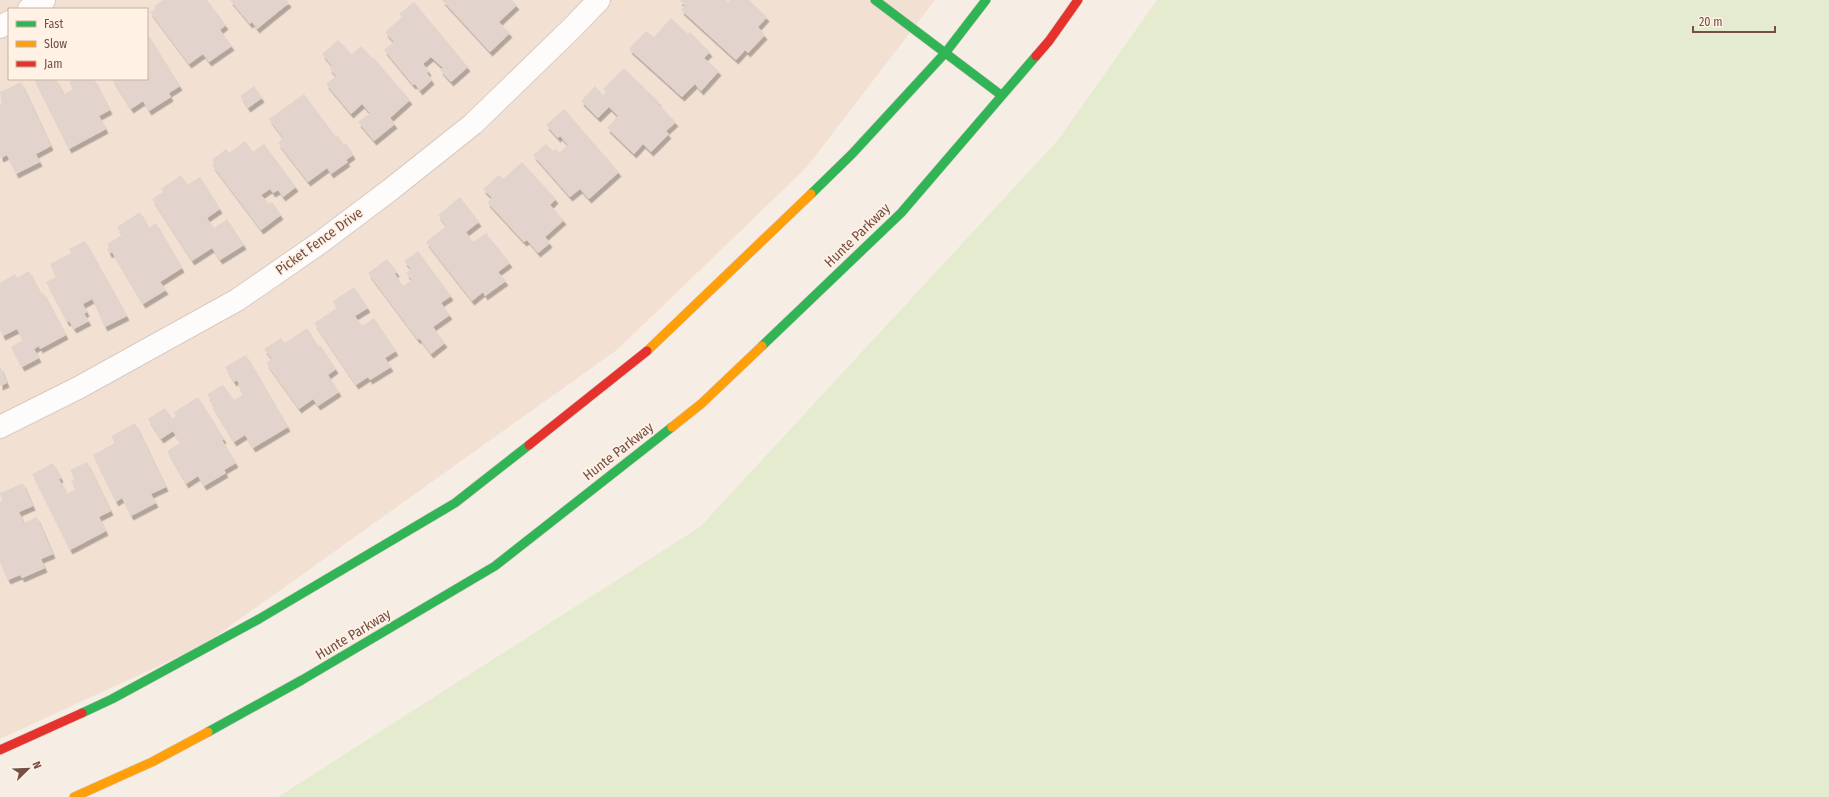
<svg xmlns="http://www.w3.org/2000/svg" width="1829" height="797" font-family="'Fira Sans Condensed',sans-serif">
<defs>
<filter id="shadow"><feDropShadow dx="2.5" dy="4.5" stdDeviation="0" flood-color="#0004"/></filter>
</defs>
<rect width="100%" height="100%" fill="#f6ede4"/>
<path fill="#f2e1d3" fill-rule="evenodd" d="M 0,0 L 935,0 L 806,168 L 618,349 L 202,646 L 0,739 ZM 9,9 L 147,9 L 147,79 L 9,79 Z"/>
<path fill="#e4ebce" d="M 1157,0 L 1829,0 L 1829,797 L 278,797 L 700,527 L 1058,140 Z"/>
<g fill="#e2d4cc" filter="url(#shadow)">
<path d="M 163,0 L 207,0 L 226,25 L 220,30 L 232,46 L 209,62 L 203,54 L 189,64 L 150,12 L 156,8 L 154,6 Z"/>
<path d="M 230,0 L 287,0 L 289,3 L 257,29 L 252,22 L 250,24 Z"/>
<path d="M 442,0 L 512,0 L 517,5 L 499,22 L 510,33 L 490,52 Z"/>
<path d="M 679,0 L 726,0 L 728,2 L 730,0 L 749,0 L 767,17 L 758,27 L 765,35 L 748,53 L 745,50 L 736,60 L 681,10 L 685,5 Z"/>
<path d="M 414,2 L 468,67 L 451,82 L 440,70 L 443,68 L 431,57 L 423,64 L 429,71 L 427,73 L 432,80 L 420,91 L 415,84 L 413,85 L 384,50 L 394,42 L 385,32 L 402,17 L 399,14 Z"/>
<path d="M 671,18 L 688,34 L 690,32 L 710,52 L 704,58 L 719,71 L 701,91 L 695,84 L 682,97 L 629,49 L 646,31 L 654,37 Z"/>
<path d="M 147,33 L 180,86 L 169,93 L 171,97 L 149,111 L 143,101 L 131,109 L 112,79 L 147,79 Z"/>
<path d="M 338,40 L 352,54 L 361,46 L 372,58 L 373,57 L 410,100 L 390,118 L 395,124 L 374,141 L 358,122 L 370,113 L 362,104 L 351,114 L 326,84 L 336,76 L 329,68 L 332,66 L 322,54 Z"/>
<path d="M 624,68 L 659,102 L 658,104 L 676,122 L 666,131 L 669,134 L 651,152 L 643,144 L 634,154 L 607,128 L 618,116 L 609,107 L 598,118 L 581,101 L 595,86 L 603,95 L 606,92 L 603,89 Z"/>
<path d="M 34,79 L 56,79 L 64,94 L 73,89 L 69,82 L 75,79 L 94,79 L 110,110 L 99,116 L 106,129 L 69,149 Z"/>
<path d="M 21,82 L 51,146 L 36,154 L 40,162 L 16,174 L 7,155 L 1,158 L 0,156 L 0,104 L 2,103 L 0,92 Z"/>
<path d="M 254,86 L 262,98 L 248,108 L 240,96 Z"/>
<path d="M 304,94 L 336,137 L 338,136 L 344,145 L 346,143 L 353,155 L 346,160 L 348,162 L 331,174 L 327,168 L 308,182 L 278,143 L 283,138 L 269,119 Z"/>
<path d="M 564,109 L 619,172 L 589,199 L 580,189 L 570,197 L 533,155 L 546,144 L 553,151 L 556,149 L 559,153 L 568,145 L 560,136 L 558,138 L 546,125 Z"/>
<path d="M 245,141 L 253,152 L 264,144 L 296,187 L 283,197 L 278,190 L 273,193 L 270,189 L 261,195 L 269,204 L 272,202 L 281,215 L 261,230 L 212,165 L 214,164 L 212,160 L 226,149 L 229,153 Z"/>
<path d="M 522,162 L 556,199 L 550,205 L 564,220 L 545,237 L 550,243 L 538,253 L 527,240 L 524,242 L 487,202 L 492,198 L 483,189 L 499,175 L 503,179 Z"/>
<path d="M 181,175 L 187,185 L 200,177 L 220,209 L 207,218 L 214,228 L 227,219 L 244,245 L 220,260 L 212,248 L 192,261 L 152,199 L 163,192 L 161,189 Z"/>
<path d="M 460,197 L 479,222 L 466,232 L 473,242 L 486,233 L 510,263 L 498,272 L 506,281 L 485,296 L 483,292 L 472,301 L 426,242 L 446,226 L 438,215 Z"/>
<path d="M 140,212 L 149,228 L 156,223 L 182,268 L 160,282 L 166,290 L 143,304 L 112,252 L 110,254 L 107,249 L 109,247 L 107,244 L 122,235 L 117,227 Z"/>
<path d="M 85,241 L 127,316 L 105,327 L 98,312 L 100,311 L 98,310 L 92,299 L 83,304 L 87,312 L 84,314 L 89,321 L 74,329 L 69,321 L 67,322 L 46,282 L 56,277 L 50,264 L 71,253 L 69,249 Z"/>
<path d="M 418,251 L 451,296 L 441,303 L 450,315 L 433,327 L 445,343 L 431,354 L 419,338 L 418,340 L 368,273 L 387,259 L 397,272 L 395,274 L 403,286 L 412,280 L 406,273 L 411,269 L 404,261 Z"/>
<path d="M 29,271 L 41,294 L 43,292 L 66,335 L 40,349 L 39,346 L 34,349 L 39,358 L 22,367 L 11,347 L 23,340 L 17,329 L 3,336 L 0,330 L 0,283 L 15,274 L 17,278 Z"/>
<path d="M 354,287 L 368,308 L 355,316 L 362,326 L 374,318 L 396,351 L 385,358 L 391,367 L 370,380 L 368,377 L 356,385 L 314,323 L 337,308 L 333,301 Z"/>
<path d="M 307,328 L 318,347 L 320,345 L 336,369 L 328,375 L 339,392 L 318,406 L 313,399 L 299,409 L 266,363 L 272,359 L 264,349 L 281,338 L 285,343 Z"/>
<path d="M 246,355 L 288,427 L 253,448 L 245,435 L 234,442 L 211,404 L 213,403 L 207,394 L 223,385 L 234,400 L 243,395 L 238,385 L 239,384 L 237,380 L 234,382 L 225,367 Z"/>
<path d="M 0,366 L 7,383 L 0,386 Z"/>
<path d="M 198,397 L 224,439 L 222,440 L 236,463 L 224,470 L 226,473 L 204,486 L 198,476 L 186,484 L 167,451 L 180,443 L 173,431 L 161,439 L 148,419 L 165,408 L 172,419 L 176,416 L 174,412 Z"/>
<path d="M 135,423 L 166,487 L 151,494 L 156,503 L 131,516 L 122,498 L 116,502 L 93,455 L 115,443 L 111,436 Z"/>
<path d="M 87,462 L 111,511 L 99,517 L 106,531 L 70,550 L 32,474 L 53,463 L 61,478 L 59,479 L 67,494 L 75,489 L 71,481 L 75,479 L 70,470 Z"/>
<path d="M 23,483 L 33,506 L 19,512 L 24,523 L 37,517 L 53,554 L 41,559 L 45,568 L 22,578 L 20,575 L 8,580 L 0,562 L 0,502 L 2,501 L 0,493 Z"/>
</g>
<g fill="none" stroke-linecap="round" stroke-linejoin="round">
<g stroke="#d7cac3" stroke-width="24">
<g id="street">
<path d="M 29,9 L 44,0"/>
<path d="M 0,27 L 9,22"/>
<path d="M 0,427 L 78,388 L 237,300 L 321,242 L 390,190 L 473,124 L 572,28 L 599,0"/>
</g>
</g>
<g stroke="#d6c8c1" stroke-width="10">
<g id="fast">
<path d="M 875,0 L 1001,95"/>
<path d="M 811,194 L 852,154 L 946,52 L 986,0"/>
<path d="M 762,346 L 901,213 L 1036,56"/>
<path d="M 82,713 L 112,699 L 259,619 L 455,503 L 529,445"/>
<path d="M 208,732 L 302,680 L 495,566 L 672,427"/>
</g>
</g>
<g stroke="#d6c8c1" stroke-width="10">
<g id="slow">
<path d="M 647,351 L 811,194"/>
<path d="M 672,427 L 701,404 L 762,346"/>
<path d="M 74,797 L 152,762 L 208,732"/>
</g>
</g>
<g stroke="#d6c8c1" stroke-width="10">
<g id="jam">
<path d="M 1036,56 L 1049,41 L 1078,0"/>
<path d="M 529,445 L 647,351"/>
<path d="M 0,750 L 82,713"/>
</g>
</g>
<use href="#street" stroke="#fefcfb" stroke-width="22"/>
<use href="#fast" stroke="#30b455" stroke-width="9"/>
<use href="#slow" stroke="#ff9f0a" stroke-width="9"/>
<use href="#jam" stroke="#e5322d" stroke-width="9"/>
</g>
<g text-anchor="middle" stroke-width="3.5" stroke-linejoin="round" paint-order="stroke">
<g font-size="14" fill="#734f45" stroke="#fff1e4">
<text transform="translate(857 235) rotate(-44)" y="5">Hunte Parkway</text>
<text transform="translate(319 241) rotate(-36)" y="5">Picket Fence Drive</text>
<text transform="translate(618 451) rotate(-38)" y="5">Hunte Parkway</text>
<text transform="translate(353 634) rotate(-31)" y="5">Hunte Parkway</text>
</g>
</g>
<rect x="8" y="8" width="140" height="72" fill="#fff1e4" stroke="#c7b0a4"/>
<rect x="16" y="21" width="20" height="6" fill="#30b455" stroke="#c7b0a4"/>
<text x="44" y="28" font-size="12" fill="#734f45">Fast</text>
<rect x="16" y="41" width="20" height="6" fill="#ff9f0a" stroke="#c7b0a4"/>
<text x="44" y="48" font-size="12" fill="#734f45">Slow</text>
<rect x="16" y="61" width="20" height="6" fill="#e5322d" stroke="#c7b0a4"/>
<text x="44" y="68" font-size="12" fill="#734f45">Jam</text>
<g transform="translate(28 769) rotate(67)" stroke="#fff1e4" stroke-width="3" paint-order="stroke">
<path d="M0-3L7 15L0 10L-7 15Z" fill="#734f45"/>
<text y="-6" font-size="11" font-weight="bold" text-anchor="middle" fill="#734f45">N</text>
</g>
<path d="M1693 26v6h82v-6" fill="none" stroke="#734f45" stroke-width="2"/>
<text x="1699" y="26" font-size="12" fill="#734f45" stroke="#fff1e4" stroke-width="3" paint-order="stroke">20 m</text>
</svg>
